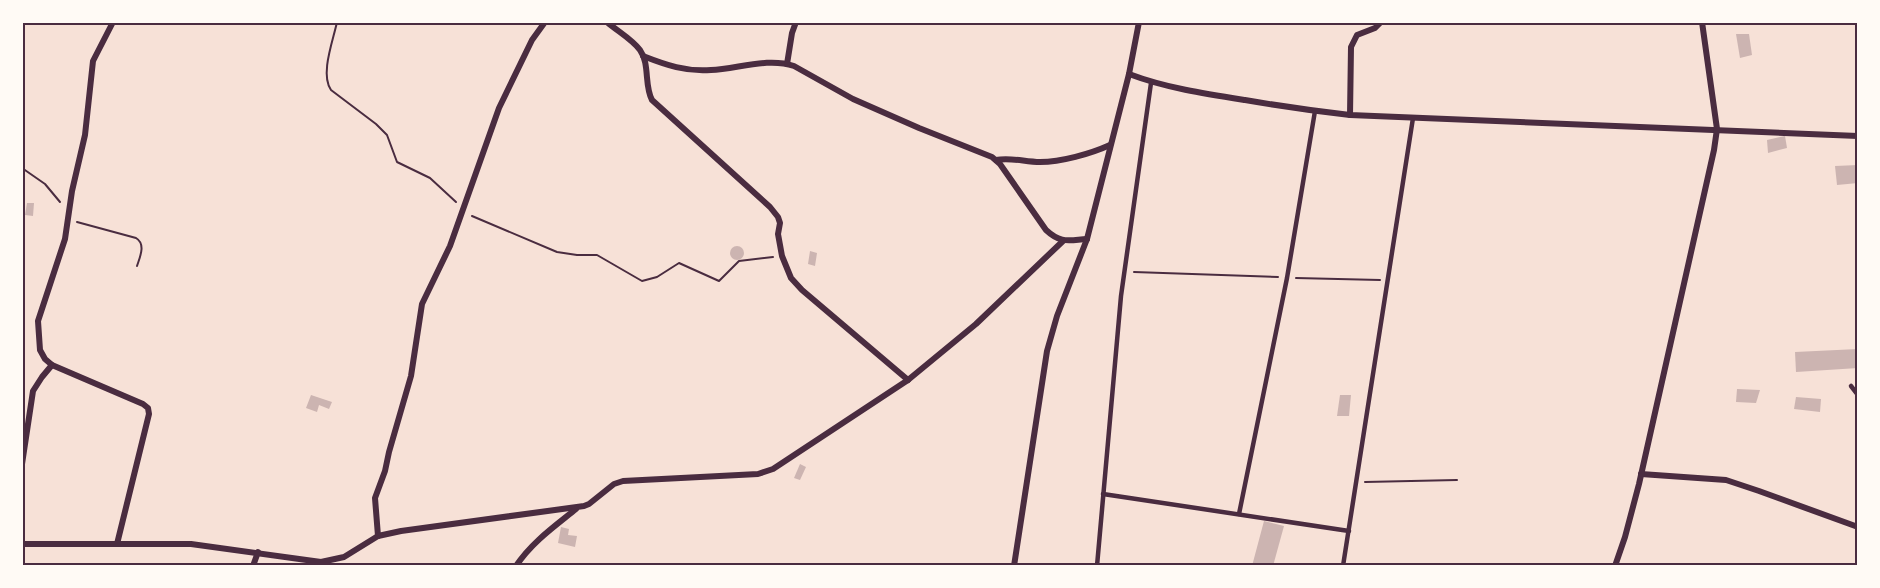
<svg xmlns="http://www.w3.org/2000/svg" width="1880" height="588" font-family="'PT Serif',serif">
<rect width="100%" height="100%" fill="#f7e1d7"/>
<g fill="#ccb4b1">
<path d="M 1736,34 L 1749,34 L 1752,55 L 1740,58 Z"/>
<path d="M 1785,136 L 1787,148 L 1768,153 L 1767,140 Z"/>
<path d="M 1858,165 L 1858,183 L 1837,185 L 1835,166 Z"/>
<path d="M 27,203 L 34,203 L 33,216 L 25,215 Z"/>
<circle cx="737" cy="253" r="7"/>
<path d="M 810,251 L 817,253 L 815,266 L 808,264 Z"/>
<path d="M 1858,349 L 1858,368 L 1796,372 L 1795,352 Z"/>
<path d="M 1737,389 L 1760,390 L 1756,403 L 1736,402 Z"/>
<path d="M 311,395 L 332,402 L 329,409 L 319,405 L 317,412 L 306,408 Z"/>
<path d="M 1340,395 L 1351,395 L 1349,416 L 1337,416 Z"/>
<path d="M 1796,397 L 1821,399 L 1820,412 L 1794,409 Z"/>
<path d="M 800,464 L 806,467 L 800,480 L 794,478 Z"/>
<path d="M 1264,521 L 1284,526 L 1273,566 L 1252,566 Z"/>
<path d="M 561,527 L 569,529 L 568,535 L 577,536 L 575,547 L 558,543 Z"/>
</g>
<g fill="none" stroke-linecap="round" stroke-linejoin="round">
<g stroke="#4a2c40" stroke-width="2">
<path d="M 337,22 C 333,41 320,74 331,90 L 376,124 L 387,135 L 397,162 L 430,178 L 456,202"/>
<path d="M 22,65 L 22,77"/>
<path d="M 22,168 L 45,184 L 60,202"/>
<path d="M 472,216 L 557,252 L 577,255 L 597,255 L 642,281 L 657,277 L 679,263 L 719,281 L 739,261 L 773,257"/>
<path d="M 77,222 L 136,238 C 146,244 140,257 137,266"/>
<path d="M 1134,272 L 1278,277"/>
<path d="M 1296,278 L 1380,280"/>
<path d="M 1365,482 L 1457,480"/>
</g>
<g stroke="#4a2c40" stroke-width="4.5">
<path d="M 1851,386 L 1858,395"/>
<path d="M 1103,494 L 1349,531"/>
<path d="M 1239,514 L 1287,278 L 1315,111"/>
<path d="M 1097,566 L 1121,296 L 1151,83"/>
<path d="M 1343,566 L 1413,118"/>
</g>
<g stroke="#4a2c40" stroke-width="6">
<path d="M 113,22 L 93,61 L 85,135 L 72,191 L 65,239 L 38,321 L 40,350 L 45,359 L 52,365 L 143,404 L 148,408 L 149,414 L 117,544"/>
<path d="M 607,22 C 617,31 632,39 640,50 C 650,64 644,85 652,100 L 770,207 L 778,217 L 780,223 L 778,234 L 782,256 L 791,278 L 802,290 L 908,380"/>
<path d="M 643,56 C 666,65 686,72 711,70 C 737,69 768,57 794,66 L 853,99 L 919,128 L 992,157 L 1000,164 L 1046,230 C 1061,244 1069,240 1087,239"/>
<path d="M 787,64 L 792,33 L 796,22"/>
<path d="M 1129,74 C 1166,88 1206,94 1245,100 C 1280,106 1315,111 1350,115 L 1858,136"/>
<path d="M 1350,115 L 1351,47 L 1357,35 L 1375,28 L 1381,22"/>
<path d="M 996,160 C 1011,157 1025,162 1040,162 C 1061,162 1090,154 1110,145"/>
<path d="M 22,464 L 33,391 L 42,377 L 52,365"/>
<path d="M 1641,474 L 1726,480 L 1759,491 L 1858,527"/>
<path d="M 378,536 L 375,498 L 385,471 L 389,452 L 411,376 L 422,304 L 450,246 L 499,108 L 532,40 L 545,22"/>
<path d="M 22,544 L 191,544 L 321,562 L 344,557 L 378,536 L 401,531 L 584,506 L 589,504 L 614,484 L 623,481 L 758,474 L 773,469 L 908,380 L 976,324 L 1063,241"/>
<path d="M 253,566 L 258,552"/>
<path d="M 516,566 C 532,542 555,526 576,509"/>
<path d="M 1014,566 L 1047,351 L 1057,316 L 1087,239 L 1129,74 L 1139,22"/>
<path d="M 1615,566 L 1625,537 L 1639,484 L 1714,150 L 1717,129 L 1702,22"/>
</g>
</g>
<rect width="1880" height="588" fill="none" stroke="#fffaf5" stroke-width="48"/>
<rect x="24" y="24" width="1832" height="540" fill="none" stroke="#4a2c40" stroke-width="2"/>
</svg>
